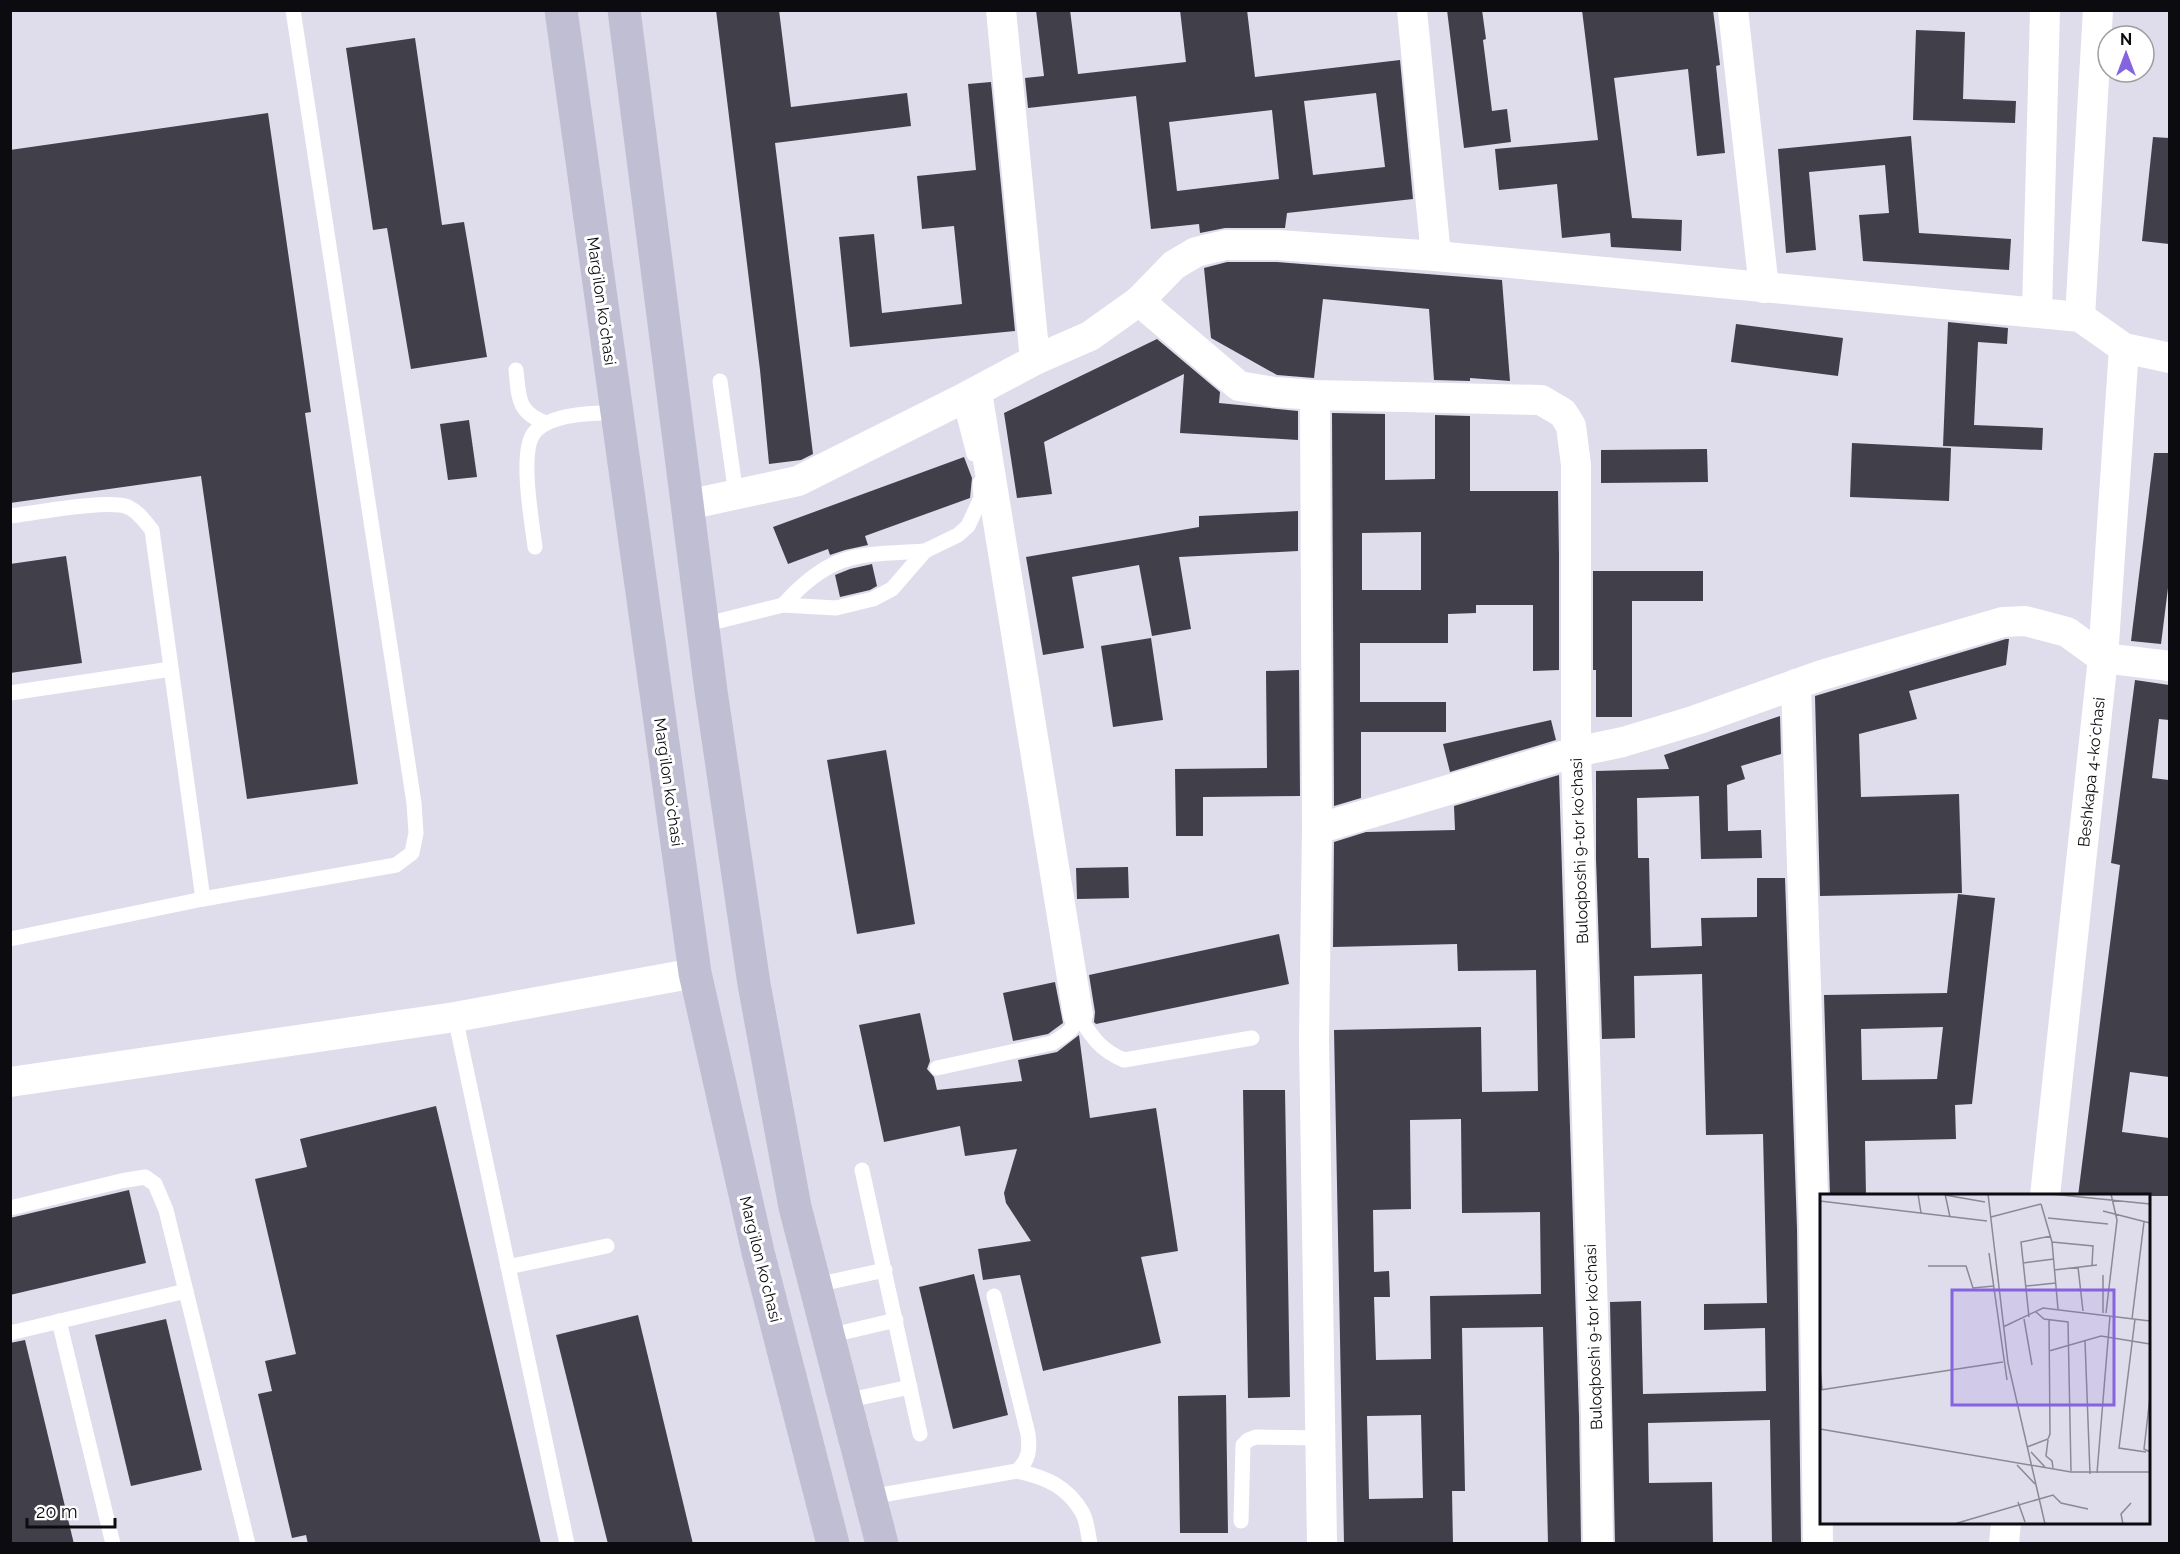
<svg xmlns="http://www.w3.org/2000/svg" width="2180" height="1554" font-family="Raleway,sans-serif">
<rect width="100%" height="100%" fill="#dfddeb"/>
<g fill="#413f4a" fill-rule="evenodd">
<path d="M 716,10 L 779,10 L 791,107 L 907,93 L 911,126 L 775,143 L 813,454 L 801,460 L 769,464 L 760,370 Z"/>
<path d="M 1036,10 L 1070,10 L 1078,74 L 1186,62 L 1180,10 L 1247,10 L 1255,77 L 1400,60 L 1413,199 L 1287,213 L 1285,228 L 1225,228 L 1200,233 L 1199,224 L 1151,229 L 1136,96 L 1028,108 L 1025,78 L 1044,76 ZM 1376,93 L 1385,167 L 1313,175 L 1304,101 ZM 1272,110 L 1279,179 L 1177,191 L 1169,122 Z"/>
<path d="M 1447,10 L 1482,10 L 1486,39 L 1483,40 L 1492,111 L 1507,109 L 1511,142 L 1464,148 Z"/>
<path d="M 1582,10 L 1713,10 L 1720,65 L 1716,66 L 1725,153 L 1697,156 L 1688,69 L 1614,78 L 1632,218 L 1682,220 L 1681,251 L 1611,247 L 1610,233 L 1562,238 L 1557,184 L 1499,190 L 1495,149 L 1598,140 Z"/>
<path d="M 1916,30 L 1965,32 L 1963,99 L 2016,101 L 2015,123 L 1913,120 Z"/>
<path d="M 415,38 L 442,225 L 464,222 L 487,357 L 411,369 L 387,228 L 373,230 L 346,48 Z"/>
<path d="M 991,82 L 1015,331 L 850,347 L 839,237 L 874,234 L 882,313 L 962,304 L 954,226 L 922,229 L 917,176 L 976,170 L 968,84 Z"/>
<path d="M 268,113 L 311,412 L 305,413 L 358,784 L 247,799 L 201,476 L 10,503 L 10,150 Z"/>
<path d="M 1911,136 L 1919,233 L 2011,239 L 2009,270 L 1863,261 L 1859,215 L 1889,213 L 1885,165 L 1809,172 L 1816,250 L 1786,253 L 1778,149 Z"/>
<path d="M 2153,137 L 2169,138 L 2169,244 L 2142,241 Z"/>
<path d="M 1227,262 L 1277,262 L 1502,280 L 1510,381 L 1470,378 L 1470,381 L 1434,380 L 1429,309 L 1323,299 L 1314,378 L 1277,375 L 1211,338 L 1204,268 Z"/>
<path d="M 1948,322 L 2008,328 L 2007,344 L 1978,342 L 1974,425 L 2043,428 L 2042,450 L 1943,446 Z"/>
<path d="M 1736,324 L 1843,338 L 1838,376 L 1731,362 Z"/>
<path d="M 1157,339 L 1220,392 L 1219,403 L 1298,411 L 1298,440 L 1180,433 L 1184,374 L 1044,442 L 1052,494 L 1017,498 L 1004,413 Z"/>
<path d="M 1332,413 L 1385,414 L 1385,480 L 1435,479 L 1435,415 L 1470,416 L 1470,491 L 1558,491 L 1559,554 L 1559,670 L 1533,671 L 1533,605 L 1476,605 L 1476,613 L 1448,614 L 1448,643 L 1360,643 L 1360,702 L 1446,702 L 1446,732 L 1361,732 L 1361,798 L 1334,806 ZM 1421,532 L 1421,590 L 1362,590 L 1362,533 Z"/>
<path d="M 469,420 L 477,477 L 448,480 L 440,424 Z"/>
<path d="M 1852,443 L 1951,448 L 1949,501 L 1850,497 Z"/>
<path d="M 1707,449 L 1708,482 L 1601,483 L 1601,450 Z"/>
<path d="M 2154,453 L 2169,453 L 2169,580 L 2161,644 L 2131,641 Z"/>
<path d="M 964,457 L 972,478 L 970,498 L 865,536 L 868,545 L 845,550 L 830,555 L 828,549 L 788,564 L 773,527 Z"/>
<path d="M 1298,511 L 1298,551 L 1179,557 L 1191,629 L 1152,636 L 1139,565 L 1072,577 L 1084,648 L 1043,655 L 1026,557 L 1199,527 L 1199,516 Z"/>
<path d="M 66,556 L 82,663 L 10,673 L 10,564 Z"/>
<path d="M 872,564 L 877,586 L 870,590 L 840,597 L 835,575 L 850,569 Z"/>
<path d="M 1593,571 L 1703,571 L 1703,601 L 1632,601 L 1632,717 L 1596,717 L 1596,670 L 1593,670 Z"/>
<path d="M 1151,638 L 1163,720 L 1113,727 L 1101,646 Z"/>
<path d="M 2006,639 L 2009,639 L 2006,665 L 1909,691 L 1917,719 L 1859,734 L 1861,797 L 1959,794 L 1962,893 L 1820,896 L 1815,696 Z"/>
<path d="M 1299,670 L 1300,796 L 1203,797 L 1203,836 L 1176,836 L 1175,769 L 1267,768 L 1266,671 Z"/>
<path d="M 2135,680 L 2169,685 L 2169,720 L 2159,719 L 2152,778 L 2169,780 L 2169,1077 L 2130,1072 L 2122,1132 L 2169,1138 L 2169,1196 L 2078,1196 L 2120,865 L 2111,863 Z"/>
<path d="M 1780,716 L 1781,754 L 1741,766 L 1745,779 L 1727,785 L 1728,831 L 1761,830 L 1762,858 L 1701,859 L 1699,796 L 1637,798 L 1638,858 L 1649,858 L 1651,948 L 1702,946 L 1701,918 L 1757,917 L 1757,878 L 1785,878 L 1797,1229 L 1801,1544 L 1772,1544 L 1770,1420 L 1648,1423 L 1649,1483 L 1712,1482 L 1713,1544 L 1615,1544 L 1610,1302 L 1641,1301 L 1643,1394 L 1766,1391 L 1765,1328 L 1704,1330 L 1704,1304 L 1767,1303 L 1763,1134 L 1706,1135 L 1702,974 L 1634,976 L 1635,1038 L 1602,1039 L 1596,859 L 1596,771 L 1669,769 L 1664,755 Z"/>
<path d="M 1551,720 L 1556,740 L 1450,772 L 1443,744 Z"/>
<path d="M 886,750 L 915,924 L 857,934 L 827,760 Z"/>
<path d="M 1559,775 L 1579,1416 L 1581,1544 L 1548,1544 L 1543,1327 L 1462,1328 L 1465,1491 L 1452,1491 L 1453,1544 L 1344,1544 L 1334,1030 L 1481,1027 L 1482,1092 L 1538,1091 L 1536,970 L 1458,971 L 1457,944 L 1333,947 L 1334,842 L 1366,832 L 1455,830 L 1454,806 ZM 1461,1119 L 1462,1213 L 1540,1212 L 1541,1294 L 1430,1296 L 1431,1359 L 1376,1360 L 1374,1297 L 1390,1297 L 1389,1271 L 1374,1272 L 1373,1210 L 1411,1209 L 1410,1120 ZM 1421,1415 L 1423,1498 L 1369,1499 L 1367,1416 Z"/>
<path d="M 1128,867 L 1129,898 L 1077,899 L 1076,868 Z"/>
<path d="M 1958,894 L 1995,898 L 1972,1104 L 1955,1105 L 1956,1139 L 1865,1141 L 1866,1196 L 1830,1196 L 1824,995 L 1947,993 ZM 1943,1027 L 1937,1079 L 1862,1080 L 1861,1029 Z"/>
<path d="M 1279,934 L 1289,984 L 1096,1024 L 1094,1022 L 1095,1012 L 1089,975 Z"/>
<path d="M 1055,982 L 1063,1023 L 1048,1034 L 1013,1041 L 1003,993 Z"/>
<path d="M 920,1013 L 930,1061 L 927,1069 L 934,1077 L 937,1090 L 1022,1081 L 1018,1060 L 1057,1052 L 1079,1035 L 1090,1118 L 1156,1108 L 1178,1251 L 1141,1257 L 1161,1343 L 1043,1371 L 1020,1275 L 983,1280 L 978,1249 L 1031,1241 L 1006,1203 L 1004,1193 L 1017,1149 L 965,1156 L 960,1126 L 884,1142 L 859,1025 Z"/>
<path d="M 1243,1090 L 1285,1090 L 1290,1397 L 1248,1398 Z"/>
<path d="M 436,1106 L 541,1544 L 308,1544 L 306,1535 L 292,1538 L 258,1394 L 272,1391 L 265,1361 L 296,1354 L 255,1179 L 307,1167 L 300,1139 Z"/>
<path d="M 129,1190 L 146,1263 L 10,1295 L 10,1218 Z"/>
<path d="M 974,1274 L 1008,1415 L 953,1429 L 919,1287 Z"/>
<path d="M 638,1315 L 693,1544 L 608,1544 L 556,1335 Z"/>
<path d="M 166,1319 L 202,1470 L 131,1486 L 95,1335 Z"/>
<path d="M 25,1340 L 74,1544 L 10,1544 L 10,1343 Z"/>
<path d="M 1226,1395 L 1228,1533 L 1180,1533 L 1178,1396 Z"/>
</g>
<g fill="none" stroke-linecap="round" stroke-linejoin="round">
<g stroke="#fff" stroke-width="15">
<path d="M 516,370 C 519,398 517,412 546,423"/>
<path d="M 720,381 L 736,495"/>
<path d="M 960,400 L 974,454"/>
<path d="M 10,516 C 35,513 109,499 128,507 C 139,512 145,522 152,530 L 203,899"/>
<path d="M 535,547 C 532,522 519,452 534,433 C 537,429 544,424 549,422 C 569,413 595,414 617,412"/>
<path d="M 783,605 C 832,551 857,555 925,551"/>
<path d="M 703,625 L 783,605 L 836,608 L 873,599 L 892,589 L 925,551 L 958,535 L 968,526 L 981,498 L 980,483"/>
<path d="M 10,693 L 171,669"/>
<path d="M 10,939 L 203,899 L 396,865 L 412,853 L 416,833 L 414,803 L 293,10"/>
<path d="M 1078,1015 C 1092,1037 1100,1050 1124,1060 L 1252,1038"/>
<path d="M 455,1017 L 567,1544"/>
<path d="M 937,1068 L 1052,1043 C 1065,1035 1074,1031 1078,1015"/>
<path d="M 862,1170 L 920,1434"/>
<path d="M 10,1208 L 121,1181 L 145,1177 L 155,1184 L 166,1210 L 248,1544"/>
<path d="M 508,1267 L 607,1246"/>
<path d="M 816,1285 L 885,1270"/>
<path d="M 994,1296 L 1028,1434 C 1030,1450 1029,1460 1017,1471"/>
<path d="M 59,1321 L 113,1544"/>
<path d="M 10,1333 L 186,1291"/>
<path d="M 828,1336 L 896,1320"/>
<path d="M 845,1401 L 910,1387"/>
<path d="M 870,1497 L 1017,1471 C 1045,1477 1067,1486 1082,1512 C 1087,1520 1088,1534 1090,1544"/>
<path d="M 1241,1521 L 1243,1445 L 1248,1440 L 1256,1437 L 1321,1438"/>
</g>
<g stroke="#fff" stroke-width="30">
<path d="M 1001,10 L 1035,360"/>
<path d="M 1412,10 L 1436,256"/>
<path d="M 1733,10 L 1764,288"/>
<path d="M 1139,301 L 1239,386 L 1274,392 L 1315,395 L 1541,400 L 1563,413 L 1571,426 L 1576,465 L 1576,752 L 1596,1416 L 1598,1544"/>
<path d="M 2037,312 L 2045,10"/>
<path d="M 2080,317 L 2098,10"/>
<path d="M 977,392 L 1078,1015"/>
<path d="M 1315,395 L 1317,829 L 1314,1040 L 1322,1544"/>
<path d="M 687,505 L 798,481 L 960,400 L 1035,360 L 1090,336 L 1139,301 L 1174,265 L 1196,252 L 1225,245 L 1278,245 L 1436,256 L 2080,317 L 2124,348 L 2170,358"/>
<path d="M 1796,684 L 1814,1229 L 1818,1544"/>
<path d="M 1317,829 L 1576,752 L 1623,742 L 1696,720 L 1822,675 L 2003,622 L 2025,621 L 2067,632 L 2103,658 L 2170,666"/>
<path d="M 10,1082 L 455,1017 L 695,973"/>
<path d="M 2045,1196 L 2103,658 L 2124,348"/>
<path d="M 2004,1544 L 2006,1522"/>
</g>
<g stroke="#c0bed2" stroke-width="33">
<path d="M 561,10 L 695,973 L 758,1252 L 833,1544"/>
<path d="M 624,10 L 711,691 L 754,984 L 795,1207 L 882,1544"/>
</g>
</g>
<g text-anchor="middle" stroke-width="6" stroke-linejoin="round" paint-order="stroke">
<g font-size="16" fill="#0c0b0f" stroke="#fff">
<text transform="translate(602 301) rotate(82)" y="6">Margʻilon koʻchasi</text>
<text transform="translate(2091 772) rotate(-84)" y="6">Beshkapa 4-koʻchasi</text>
<text transform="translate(669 782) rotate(82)" y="6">Margʻilon koʻchasi</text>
<text transform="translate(1579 851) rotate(-92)" y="6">Buloqboshi 9-tor koʻchasi</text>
<text transform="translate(761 1259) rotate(76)" y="6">Margʻilon koʻchasi</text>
<text transform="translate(1593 1337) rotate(-92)" y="6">Buloqboshi 9-tor koʻchasi</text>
</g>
</g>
<g transform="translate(1820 1194)">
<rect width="330" height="330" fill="#dfddeb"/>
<path fill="none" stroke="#8b8993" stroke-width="1.5" d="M 98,0 L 101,19M 125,0 L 130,23M 168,0 L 188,169 L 225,330M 231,0 L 330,10M 125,1 L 165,8M 0,7 L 167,27M 221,10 L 232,48 L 238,115M 283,17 L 330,29M 171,23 L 221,10M 228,24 L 288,30M 232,48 L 273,52 L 272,72M 169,59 L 187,186M 203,69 L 234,65M 108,72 L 146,72 L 153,94 L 174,92M 258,73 L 263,117M 234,76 L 277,71M 206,92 L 236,89M 216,118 L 224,125 L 248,128 L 251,277M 283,119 L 283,81M 286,119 L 297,26 L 291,0M 209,123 L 201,48 L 231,42M 204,125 L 212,171M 312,125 L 324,28M 315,125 L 299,254 L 326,258M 183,133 L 223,114 L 330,127M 265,147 L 270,280M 229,157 L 281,142 L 330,150M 0,173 L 2,196M 0,196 L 183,168M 330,203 L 324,255 L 330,258M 0,235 L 251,278 L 330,278M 228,246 L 226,262 L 232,267 L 233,274M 207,253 L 228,245 L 230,240 L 229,125M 211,258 L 225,273M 197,271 L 215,290M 277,279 L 290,122M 198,308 L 205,328M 134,330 L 233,301 L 241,309 L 268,315M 303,330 L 301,320 L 311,309"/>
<path fill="#8464df" fill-opacity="0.15" stroke="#8464df" stroke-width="3" d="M 132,96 L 294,96 L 294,211 L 132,211 Z"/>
<rect width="330" height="330" fill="none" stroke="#0c0b0f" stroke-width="3"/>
</g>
<rect width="2180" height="1554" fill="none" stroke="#0c0b0f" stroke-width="24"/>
<g transform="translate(2126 54)"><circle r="28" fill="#ffffff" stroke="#9e9d9f" stroke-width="1.5"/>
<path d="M0-4.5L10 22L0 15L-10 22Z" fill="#8464df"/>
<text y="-9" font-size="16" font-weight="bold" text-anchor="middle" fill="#0c0b0f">N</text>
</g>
<path d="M27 1518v9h88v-9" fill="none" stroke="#0c0b0f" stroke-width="3"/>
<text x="36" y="1518" font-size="18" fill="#0c0b0f" stroke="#ffffff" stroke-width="4.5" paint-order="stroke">20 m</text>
</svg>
